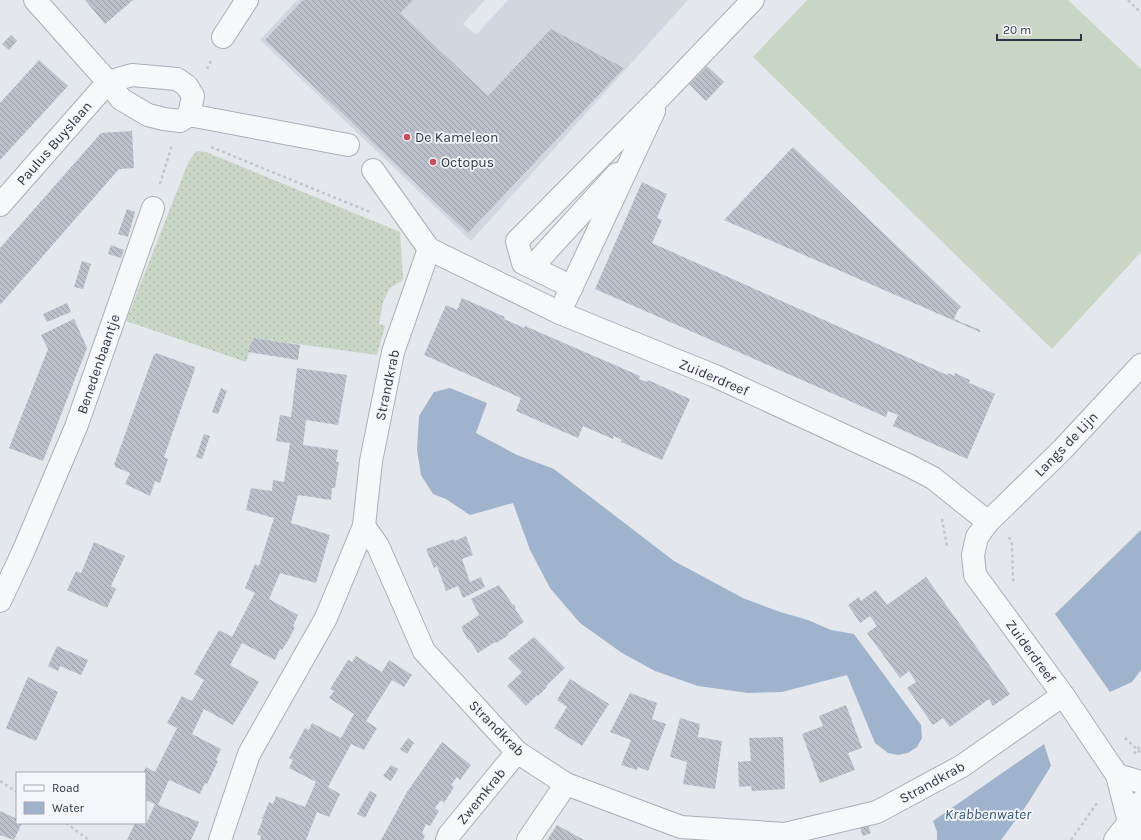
<svg xmlns="http://www.w3.org/2000/svg" width="1141" height="840" font-family="Karla,sans-serif">
<defs>
<pattern id="grass-dots" width="8" height="8" patternUnits="userSpaceOnUse"><rect width="8" height="8" fill="#c9d6c5"/><path d="M2 2h.1M6 6h.1" fill="none" stroke="#adb8ab" stroke-width="1.8" stroke-linecap="round"/></pattern>
<pattern id="building-back-hatch" width="6" height="6" patternUnits="userSpaceOnUse"><rect width="6" height="6" fill="#bbc0ca"/><path d="M-1 5l2 2M0 0l6 6M5-1l2 2" fill="none" stroke="#989da6"/></pattern>
</defs>
<rect width="100%" height="100%" fill="#e4e7ec"/>
<path fill="#d2d6de" d="M 297,0 L 485,0 L 463,24 L 476,35 L 508,0 L 688,0 L 471,241 L 260,40 Z"/>
<path fill="url(#grass-dots)" d="M 196,151 L 206,152 L 400,232 L 403,280 L 390,288 L 383,302 L 379,324 L 385,326 L 377,355 L 254,338 L 246,362 L 126,321 L 188,163 Z"/>
<path fill="#c9d6c5" d="M 807,0 L 1068,0 L 1141,69 L 1141,252 L 1052,349 L 753,57 Z"/>
<g fill="#9fb4cc">
<path d="M 450,388 L 487,403 L 476,433 L 517,455 L 554,469 L 674,561 L 743,598 L 780,612 L 808,620 L 831,630 L 854,634 L 921,725 L 922,738 L 917,747 L 908,753 L 898,755 L 888,753 L 875,743 L 847,675 L 782,692 L 748,693 L 698,686 L 655,671 L 622,653 L 580,623 L 550,588 L 530,550 L 513,503 L 470,515 L 446,499 L 433,494 L 421,475 L 417,450 L 419,416 L 434,392 Z"/>
<path d="M 1141,530 L 1141,670 L 1132,682 L 1110,692 L 1055,614 Z"/>
<path d="M 1044,744 L 1051,766 L 1028,803 L 1001,840 L 937,840 L 937,832 L 933,821 Z"/>
</g>
<g fill="url(#building-back-hatch)">
<path d="M 85,0 L 133,0 L 105,24 Z"/>
<path d="M 303,0 L 413,0 L 400,13 L 488,96 L 551,29 L 624,68 L 468,233 L 265,40 Z"/>
<path d="M 11,35 L 17,41 L 9,50 L 2,44 Z"/>
<path d="M 39,60 L 68,86 L 0,160 L 0,103 Z"/>
<path d="M 707,66 L 724,82 L 706,101 L 689,84 Z"/>
<path d="M 132,131 L 134,168 L 119,169 L 0,305 L 0,248 L 101,133 Z"/>
<path d="M 793,147 L 961,307 L 958,310 L 954,319 L 980,330 L 980,332 L 724,220 Z"/>
<path d="M 642,182 L 667,194 L 657,218 L 662,220 L 652,243 L 947,375 L 948,373 L 954,376 L 955,373 L 970,380 L 969,383 L 995,394 L 967,459 L 893,426 L 898,415 L 888,411 L 886,417 L 595,289 Z"/>
<path d="M 127,209 L 135,212 L 128,237 L 118,234 Z"/>
<path d="M 111,245 L 124,250 L 121,258 L 108,254 Z"/>
<path d="M 82,261 L 91,264 L 83,289 L 74,287 Z"/>
<path d="M 462,298 L 505,317 L 504,319 L 524,328 L 525,326 L 640,376 L 639,379 L 647,382 L 648,380 L 690,399 L 662,460 L 621,442 L 622,440 L 614,436 L 613,439 L 583,426 L 578,438 L 516,411 L 521,398 L 424,355 L 446,305 L 457,310 Z"/>
<path d="M 67,303 L 71,312 L 47,322 L 43,314 Z"/>
<path d="M 74,319 L 87,348 L 43,461 L 9,448 L 48,349 L 41,335 Z"/>
<path d="M 254,338 L 300,345 L 298,360 L 248,352 Z"/>
<path d="M 156,353 L 195,367 L 194,369 L 195,369 L 164,457 L 168,459 L 160,483 L 155,481 L 150,496 L 125,484 L 130,473 L 115,467 L 115,465 L 114,465 L 154,354 L 155,355 Z"/>
<path d="M 297,368 L 347,375 L 338,425 L 306,420 L 303,445 L 338,450 L 336,462 L 339,462 L 335,488 L 332,488 L 331,500 L 298,495 L 291,523 L 330,535 L 316,583 L 280,573 L 269,599 L 298,615 L 293,626 L 295,627 L 289,639 L 282,650 L 280,649 L 275,660 L 242,643 L 230,665 L 259,682 L 233,725 L 204,709 L 192,734 L 221,749 L 216,760 L 218,761 L 207,784 L 205,783 L 200,794 L 169,780 L 158,805 L 199,822 L 191,840 L 127,840 L 135,823 L 145,826 L 155,804 L 145,800 L 145,773 L 143,773 L 146,767 L 155,772 L 177,728 L 167,723 L 182,696 L 192,701 L 204,680 L 194,674 L 219,630 L 232,637 L 255,593 L 245,588 L 255,564 L 259,566 L 274,518 L 246,510 L 251,488 L 272,491 L 273,480 L 284,482 L 290,443 L 276,441 L 280,415 L 291,417 Z"/>
<path d="M 221,388 L 227,391 L 218,414 L 212,412 Z"/>
<path d="M 204,434 L 210,436 L 202,459 L 196,457 Z"/>
<path d="M 466,536 L 473,555 L 462,559 L 470,582 L 481,577 L 485,587 L 463,598 L 458,586 L 446,591 L 437,566 L 434,568 L 426,549 L 454,539 L 455,541 Z"/>
<path d="M 94,542 L 125,556 L 111,586 L 116,589 L 107,608 L 67,590 L 76,571 L 81,573 Z"/>
<path d="M 926,577 L 1010,694 L 993,706 L 989,699 L 950,727 L 943,718 L 933,725 L 907,688 L 916,682 L 909,671 L 900,678 L 867,633 L 877,626 L 870,616 L 860,623 L 848,605 L 859,597 L 861,601 L 876,590 L 887,605 Z"/>
<path d="M 499,585 L 513,605 L 514,604 L 516,608 L 515,609 L 524,622 L 507,634 L 509,635 L 496,643 L 495,642 L 478,653 L 469,639 L 468,640 L 461,627 L 479,615 L 471,599 Z"/>
<path d="M 534,637 L 565,668 L 546,686 L 547,687 L 538,696 L 537,695 L 526,706 L 507,686 L 522,672 L 508,658 Z"/>
<path d="M 57,646 L 88,660 L 81,675 L 60,666 L 58,671 L 48,666 Z"/>
<path d="M 356,656 L 382,672 L 389,660 L 412,675 L 404,687 L 392,680 L 366,721 L 377,728 L 364,750 L 351,744 L 328,787 L 340,794 L 329,817 L 317,812 L 306,840 L 260,840 L 261,836 L 257,834 L 263,819 L 261,818 L 262,817 L 263,817 L 269,802 L 273,804 L 276,796 L 305,807 L 316,782 L 289,768 L 293,760 L 289,758 L 305,728 L 309,730 L 312,723 L 341,738 L 354,714 L 329,698 L 334,691 L 330,689 L 348,660 L 352,662 Z"/>
<path d="M 28,677 L 58,692 L 36,741 L 6,728 Z"/>
<path d="M 570,679 L 609,704 L 582,746 L 554,728 L 567,707 L 557,700 Z"/>
<path d="M 630,693 L 657,703 L 652,719 L 666,724 L 648,771 L 638,767 L 637,770 L 621,765 L 631,740 L 610,732 Z"/>
<path d="M 846,705 L 862,748 L 848,753 L 855,770 L 820,783 L 802,734 L 823,726 L 819,716 Z"/>
<path d="M 680,718 L 700,724 L 698,737 L 722,741 L 715,789 L 683,784 L 687,762 L 670,757 Z"/>
<path d="M 783,737 L 785,789 L 752,791 L 751,786 L 739,787 L 738,762 L 751,761 L 749,738 Z"/>
<path d="M 408,738 L 414,743 L 407,754 L 400,749 Z"/>
<path d="M 442,742 L 471,765 L 460,780 L 457,777 L 451,785 L 454,787 L 444,803 L 441,800 L 435,808 L 439,811 L 430,826 L 426,824 L 422,833 L 425,835 L 423,840 L 381,840 L 407,792 Z"/>
<path d="M 391,765 L 398,769 L 391,781 L 383,776 Z"/>
<path d="M 370,791 L 377,795 L 365,818 L 357,814 Z"/>
<path d="M 0,811 L 17,819 L 17,823 L 22,823 L 14,840 L 0,835 Z"/>
<path d="M 557,825 L 584,840 L 547,840 Z"/>
<path d="M 868,825 L 871,833 L 863,836 L 860,828 Z"/>
</g>
<g fill="none" stroke-linecap="round" stroke-linejoin="round">
<g stroke="#a9aeb7" stroke-width="24">
<g id="minor">
<path d="M 35,0 L 108,82 L 121,99 L 148,115 L 164,119 L 180,121 L 189,115 L 193,96 L 187,86 L 177,79 L 132,75 L 108,82"/>
<path d="M 223,37 L 247,0"/>
<path d="M 189,115 L 348,145"/>
<path d="M 373,170 L 429,249 L 560,313 L 715,376 L 908,465 L 933,478 L 988,522"/>
<path d="M 0,205 L 108,82"/>
<path d="M 532,267 L 617,174"/>
<path d="M 572,287 L 523,263 L 517,241 L 660,97 L 753,0"/>
<path d="M 566,299 L 654,111"/>
<path d="M 1141,365 L 1062,450 L 988,522 L 977,537 L 973,555 L 975,575 L 1063,695 L 1117,775 L 1129,822 L 1141,838"/>
<path d="M 364,526 L 378,546 L 424,651 L 517,752 L 566,784 L 681,827 L 785,834 L 877,812 L 962,766 L 1063,695"/>
<path d="M 0,601 L 23,552 L 76,427 L 153,208"/>
<path d="M 1117,775 L 1141,782"/>
<path d="M 220,840 L 249,754 L 326,618 L 364,526 L 371,461 L 393,352 L 429,249"/>
<path d="M 447,840 L 449,835 L 517,752"/>
<path d="M 528,840 L 566,784"/>
<path d="M 1115,840 L 1129,822 L 1141,802"/>
</g>
</g>
<g stroke="#c2c5cb" stroke-width="2.5" stroke-dasharray="3 3" stroke-linecap="butt">
<path d="M 1128,0 L 1141,13"/>
<path d="M 207,69 L 212,59"/>
<path d="M 211,147 L 370,212"/>
<path d="M 160,184 L 172,145"/>
<path d="M 942,519 L 947,546"/>
<path d="M 1009,537 L 1012,544 L 1013,579 L 1015,583"/>
<path d="M 1125,738 L 1141,753"/>
<path d="M 1134,754 L 1141,745"/>
<path d="M 0,781 L 17,792"/>
<path d="M 66,823 L 89,840"/>
<path d="M 1071,840 L 1097,803"/>
</g>
<use href="#minor" stroke="#f7f8fa" stroke-width="22"/>
</g>
<g fill="#d1495b" stroke="#f4f6f9" stroke-width="1.5">
<circle cx="407" cy="137" r="4"/>
<circle cx="433" cy="162" r="4"/>
</g>
<g text-anchor="middle" stroke-width="3.5" stroke-linejoin="round" paint-order="stroke">
<g font-size="14" fill="#2b3445" stroke="#f4f6f9" text-anchor="start">
<text x="415" y="142">De Kameleon</text>
<text x="441" y="167">Octopus</text>
</g>
<g font-size="14" fill="#2b3445" stroke="#f4f6f9">
<text transform="translate(54 143) rotate(-49)" y="5">Paulus Buyslaan</text>
<text transform="translate(98 364) rotate(-71)" y="5">Benedenbaantje</text>
<text transform="translate(714 377) rotate(23)" y="5">Zuiderdreef</text>
<text transform="translate(387 385) rotate(-78)" y="5">Strandkrab</text>
<text transform="translate(1066 444) rotate(-46)" y="5">Langs de Lijn</text>
<text transform="translate(1031 651) rotate(54)" y="5">Zuiderdreef</text>
<text transform="translate(497 728) rotate(45)" y="5">Strandkrab</text>
<text transform="translate(932 782) rotate(-29)" y="5">Strandkrab</text>
<text transform="translate(481 796) rotate(-51)" y="5">Zwemkrab</text>
</g>
<g font-size="15" font-style="italic" fill="#34527a" stroke="#f4f6f9">
<text x="988" y="819">Krabbenwater</text>
</g>
</g>
<rect x="16" y="772" width="130" height="52" fill="#f4f6f9" stroke="#a4a8b1"/>
<rect x="24" y="785" width="20" height="6" fill="#f7f8fa" stroke="#a4a8b1"/>
<text x="52" y="792" font-size="12" fill="#2b3445">Road</text>
<rect x="24" y="802" width="20" height="12" fill="#9fb4cc" stroke="#a4a8b1"/>
<text x="52" y="812" font-size="12" fill="#2b3445">Water</text>
<path d="M997 34v6h84v-6" fill="none" stroke="#2b3445" stroke-width="2"/>
<text x="1003" y="34" font-size="12" fill="#2b3445" stroke="#f4f6f9" stroke-width="3" paint-order="stroke">20 m</text>
</svg>
